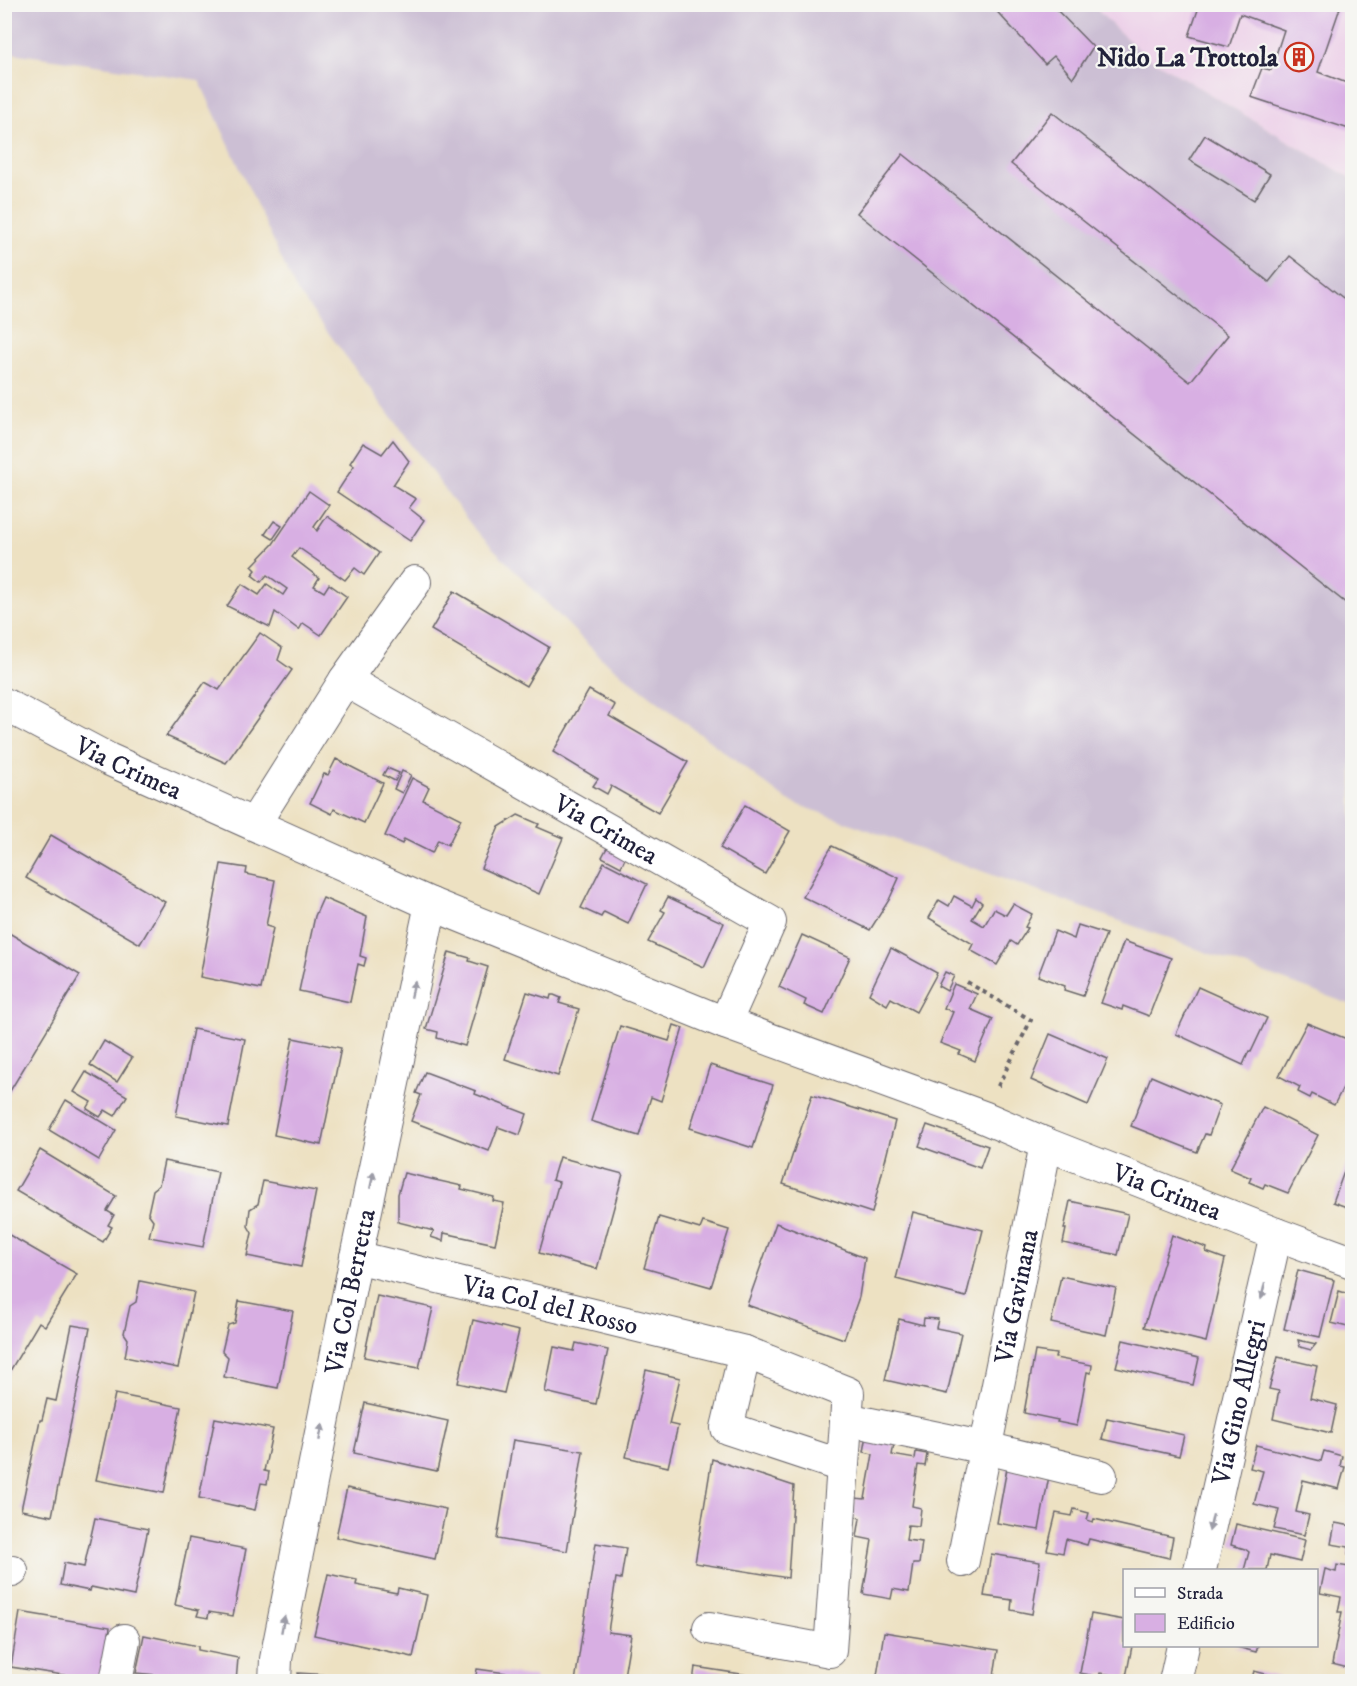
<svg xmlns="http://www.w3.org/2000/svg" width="1357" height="1686" font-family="'IM FELL DW Pica',serif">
<rect width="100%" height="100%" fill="#f6f6f2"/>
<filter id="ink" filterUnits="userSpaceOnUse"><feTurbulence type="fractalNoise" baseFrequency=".0167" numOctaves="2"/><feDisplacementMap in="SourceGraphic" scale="12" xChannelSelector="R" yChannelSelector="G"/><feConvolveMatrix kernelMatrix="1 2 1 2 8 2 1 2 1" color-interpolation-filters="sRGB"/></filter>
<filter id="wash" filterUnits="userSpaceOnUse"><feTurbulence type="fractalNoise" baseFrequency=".008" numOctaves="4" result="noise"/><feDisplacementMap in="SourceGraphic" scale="24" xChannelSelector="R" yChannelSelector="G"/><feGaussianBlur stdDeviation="1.35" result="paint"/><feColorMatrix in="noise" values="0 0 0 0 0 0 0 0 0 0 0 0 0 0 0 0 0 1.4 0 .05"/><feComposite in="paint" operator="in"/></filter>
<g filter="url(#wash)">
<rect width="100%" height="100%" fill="#ede1c2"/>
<path fill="#edd1e9" d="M 1092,5 L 1352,5 L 1352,179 L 1146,56 L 1115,28 Z"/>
<path fill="#ccbfd4" d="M 5,4 L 1092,5 L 1115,28 L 1146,56 L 1352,179 L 1352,1005 L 788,801 L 601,658 L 475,530 L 295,288 L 199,80 L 5,52 Z"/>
<g id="blocks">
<g fill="#d8afe3">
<path d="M 990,4 L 1051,4 L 1093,47 L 1073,78 L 1054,56 L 1045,64 Z"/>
<path d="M 1200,4 L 1330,4 L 1340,8 L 1318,72 L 1352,85 L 1352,130 L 1251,97 L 1262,68 L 1271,70 L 1284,30 L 1240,14 L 1229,47 L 1189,36 Z"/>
<path d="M 1052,112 L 1269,282 L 1290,256 L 1352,305 L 1352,608 L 857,213 L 903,154 L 1190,382 L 1228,335 L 1011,164 Z"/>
<path d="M 1205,135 L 1270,174 L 1254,200 L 1189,160 Z"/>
<path d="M 393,440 L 409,461 L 393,485 L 416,499 L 409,508 L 424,520 L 410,541 L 337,492 L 354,466 L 350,463 L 363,443 L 382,454 Z"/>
<path d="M 309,491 L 329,505 L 314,527 L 317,531 L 327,516 L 379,553 L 364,575 L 355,568 L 345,580 L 299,548 L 292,557 L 319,578 L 314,586 L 324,592 L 329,584 L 347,597 L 321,635 L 303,623 L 299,630 L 275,612 L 270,627 L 227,606 L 242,584 L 259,595 L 267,584 L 283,595 L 287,589 L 267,575 L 261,582 L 252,575 L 256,570 L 252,566 L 273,544 Z"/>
<path d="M 274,521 L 282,526 L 273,539 L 265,534 Z"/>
<path d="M 454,591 L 549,647 L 526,686 L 431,630 Z"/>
<path d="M 260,633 L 282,648 L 278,660 L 292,670 L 226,763 L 166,736 L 205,682 L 219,690 Z"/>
<path d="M 589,690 L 615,705 L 609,716 L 688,762 L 658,813 L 611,786 L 607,794 L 593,786 L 598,779 L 553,752 Z"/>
<path d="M 336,759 L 383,783 L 364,823 L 334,809 L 332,814 L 310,803 L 324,774 L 328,775 Z"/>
<path d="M 387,768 L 399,773 L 395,781 L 383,775 Z"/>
<path d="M 402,771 L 411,775 L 402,793 L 394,789 Z"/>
<path d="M 412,778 L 429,787 L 423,800 L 461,819 L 448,845 L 438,840 L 432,853 L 404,839 L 402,844 L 385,836 Z"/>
<path d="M 745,805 L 790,831 L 765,874 L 720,848 Z"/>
<path d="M 518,815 L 539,824 L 537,827 L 563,838 L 539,894 L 481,868 L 499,827 Z"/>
<path d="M 51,835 L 165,902 L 140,944 L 26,878 Z"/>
<path d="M 608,846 L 626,856 L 621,867 L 602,857 Z"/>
<path d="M 832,846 L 899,878 L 889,900 L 870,930 L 803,897 Z"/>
<path d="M 604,862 L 647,884 L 628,924 L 604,912 L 601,917 L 581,908 Z"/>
<path d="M 221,864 L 247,868 L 246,874 L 275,880 L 266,926 L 273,928 L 261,989 L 200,977 Z"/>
<path d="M 954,896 L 972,906 L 976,898 L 982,903 L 972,919 L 984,926 L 994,909 L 1006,915 L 1013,904 L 1032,914 L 1025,927 L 1028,928 L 1017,945 L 1011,941 L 997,965 L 970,950 L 973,944 L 929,918 L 939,900 L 949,906 Z"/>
<path d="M 668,897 L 724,923 L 704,967 L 648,942 L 665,912 L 661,910 Z"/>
<path d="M 323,898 L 367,917 L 360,956 L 366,958 L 364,966 L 358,964 L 350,1002 L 299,991 L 315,916 Z"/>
<path d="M 1078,925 L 1106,934 L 1083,996 L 1064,990 L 1065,986 L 1038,976 L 1055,931 L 1074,939 Z"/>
<path d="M 4,930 L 80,975 L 4,1101 Z"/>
<path d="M 802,935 L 850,957 L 824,1014 L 804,1005 L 806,1000 L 779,987 Z"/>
<path d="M 1124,941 L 1171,958 L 1149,1016 L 1123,1006 L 1122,1010 L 1101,1003 Z"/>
<path d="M 891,948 L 937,973 L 916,1012 L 891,998 L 887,1005 L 869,994 Z"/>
<path d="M 449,952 L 470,958 L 469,961 L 488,967 L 465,1046 L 437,1038 L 438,1032 L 426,1029 Z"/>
<path d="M 945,972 L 954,976 L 947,991 L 938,986 Z"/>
<path d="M 954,984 L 977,994 L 970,1009 L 993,1019 L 975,1061 L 959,1054 L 961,1051 L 940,1043 L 953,1012 L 944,1008 Z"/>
<path d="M 1198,987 L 1267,1018 L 1251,1052 L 1249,1051 L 1243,1065 L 1176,1034 Z"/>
<path d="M 527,992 L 550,999 L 551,995 L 554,995 L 561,998 L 559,1003 L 579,1009 L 558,1076 L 505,1059 Z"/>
<path d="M 1307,1023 L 1352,1041 L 1352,1070 L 1334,1105 L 1312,1094 L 1310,1098 L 1298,1092 L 1300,1087 L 1279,1076 Z"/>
<path d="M 674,1025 L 683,1028 L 661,1101 L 651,1097 L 639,1136 L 591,1121 L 620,1026 L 669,1041 Z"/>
<path d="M 193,1029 L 245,1039 L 228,1126 L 176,1116 Z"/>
<path d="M 1050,1034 L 1108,1059 L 1088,1105 L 1031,1080 Z"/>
<path d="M 293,1038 L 341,1048 L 321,1145 L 274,1135 Z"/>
<path d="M 104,1041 L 132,1058 L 117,1082 L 90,1065 Z"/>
<path d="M 710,1065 L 773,1085 L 753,1148 L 690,1128 Z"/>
<path d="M 86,1072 L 127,1096 L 115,1116 L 105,1110 L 100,1117 L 87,1109 L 91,1102 L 74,1092 Z"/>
<path d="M 425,1072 L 476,1091 L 475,1094 L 527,1114 L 520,1135 L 498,1127 L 489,1151 L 411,1121 L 421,1095 L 416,1093 Z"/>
<path d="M 1151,1076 L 1220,1105 L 1209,1135 L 1205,1134 L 1197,1152 L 1131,1126 Z"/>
<path d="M 812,1095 L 895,1121 L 872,1213 L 783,1184 Z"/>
<path d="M 66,1100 L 116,1130 L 99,1160 L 49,1130 Z"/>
<path d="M 1263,1107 L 1318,1135 L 1288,1193 L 1265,1184 L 1263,1188 L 1249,1182 L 1251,1178 L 1230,1169 Z"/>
<path d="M 927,1125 L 988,1146 L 980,1168 L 919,1146 Z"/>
<path d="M 40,1150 L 116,1196 L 107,1211 L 114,1215 L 108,1225 L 112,1227 L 103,1242 L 16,1191 Z"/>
<path d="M 559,1157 L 623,1174 L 597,1269 L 539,1253 L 559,1182 L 552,1180 Z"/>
<path d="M 1349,1158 L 1352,1159 L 1352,1209 L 1333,1202 Z"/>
<path d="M 164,1161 L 218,1172 L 203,1247 L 149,1237 L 153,1220 L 148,1213 L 153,1190 L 159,1185 Z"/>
<path d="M 404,1173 L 462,1186 L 461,1189 L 494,1197 L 493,1201 L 504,1203 L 495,1244 L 444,1233 L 443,1241 L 431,1237 L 434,1231 L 398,1222 L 398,1194 Z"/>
<path d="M 263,1181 L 316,1191 L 301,1267 L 247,1256 L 252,1233 L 248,1226 L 250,1209 L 258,1204 Z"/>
<path d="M 1070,1201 L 1128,1214 L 1118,1255 L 1063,1243 L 1066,1229 L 1064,1229 Z"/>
<path d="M 913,1212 L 983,1230 L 966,1297 L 896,1279 Z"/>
<path d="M 659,1217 L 700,1229 L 703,1222 L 729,1230 L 711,1287 L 644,1268 Z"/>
<path d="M 776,1223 L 865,1258 L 859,1297 L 844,1339 L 747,1305 Z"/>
<path d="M 4,1232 L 77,1274 L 45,1326 L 39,1322 L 4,1381 Z"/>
<path d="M 1172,1235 L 1207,1248 L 1206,1252 L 1225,1259 L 1206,1342 L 1144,1327 Z"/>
<path d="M 1298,1270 L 1334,1280 L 1320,1337 L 1284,1329 Z"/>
<path d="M 1061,1276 L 1116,1288 L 1106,1335 L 1051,1323 Z"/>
<path d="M 140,1281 L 194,1292 L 178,1368 L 125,1357 L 128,1339 L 124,1333 L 130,1306 L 136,1302 Z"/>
<path d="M 1339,1291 L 1352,1295 L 1352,1328 L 1331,1323 Z"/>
<path d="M 377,1296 L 433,1308 L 419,1368 L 364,1357 Z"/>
<path d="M 239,1301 L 293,1311 L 278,1388 L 224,1377 L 228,1357 L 222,1351 L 228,1325 L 235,1323 Z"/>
<path d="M 924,1318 L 938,1319 L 936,1328 L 961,1333 L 947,1394 L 885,1380 L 899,1319 L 923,1325 Z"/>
<path d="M 473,1320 L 519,1331 L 504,1393 L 458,1383 Z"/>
<path d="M 72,1325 L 90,1328 L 52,1516 L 21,1510 L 40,1420 L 42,1420 L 47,1399 L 56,1401 Z"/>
<path d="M 1123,1340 L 1199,1358 L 1193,1385 L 1116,1367 Z"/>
<path d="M 1298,1340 L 1316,1344 L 1311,1350 L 1300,1347 Z"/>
<path d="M 576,1343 L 608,1350 L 596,1404 L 545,1392 L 554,1347 L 574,1351 Z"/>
<path d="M 1035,1351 L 1056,1354 L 1055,1358 L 1092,1365 L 1091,1373 L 1087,1372 L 1077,1426 L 1057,1422 L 1058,1420 L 1024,1413 Z"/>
<path d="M 1278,1357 L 1317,1366 L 1310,1398 L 1337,1405 L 1331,1433 L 1273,1419 L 1279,1391 L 1269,1389 Z"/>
<path d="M 646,1370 L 680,1378 L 669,1424 L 678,1426 L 668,1467 L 626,1457 Z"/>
<path d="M 115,1394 L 181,1407 L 164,1493 L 96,1480 Z"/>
<path d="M 365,1403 L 448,1421 L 437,1471 L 354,1453 Z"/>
<path d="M 215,1418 L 273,1429 L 264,1471 L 269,1472 L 267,1484 L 261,1483 L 255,1510 L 199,1498 Z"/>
<path d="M 1107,1418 L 1184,1435 L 1179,1456 L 1102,1439 Z"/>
<path d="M 867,1435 L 895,1439 L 892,1455 L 915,1459 L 916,1452 L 927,1454 L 925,1466 L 918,1465 L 912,1506 L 921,1508 L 919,1526 L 908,1525 L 906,1540 L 922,1542 L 919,1564 L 913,1564 L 909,1592 L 893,1589 L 891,1599 L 863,1594 L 872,1540 L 857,1537 L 860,1518 L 853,1516 L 855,1498 L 865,1499 L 873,1454 L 864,1452 Z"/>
<path d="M 513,1440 L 583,1451 L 567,1551 L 497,1539 Z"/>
<path d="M 1256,1445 L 1321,1461 L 1324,1451 L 1342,1456 L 1340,1466 L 1345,1467 L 1339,1489 L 1303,1480 L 1296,1512 L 1309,1515 L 1304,1535 L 1274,1529 L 1279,1510 L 1254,1504 L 1263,1471 L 1250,1468 Z"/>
<path d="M 712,1459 L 794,1486 L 788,1578 L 695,1563 Z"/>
<path d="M 1007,1468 L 1049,1476 L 1039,1530 L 997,1523 Z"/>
<path d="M 347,1488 L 446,1509 L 435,1559 L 336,1537 Z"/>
<path d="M 1074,1509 L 1089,1513 L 1087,1520 L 1093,1522 L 1094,1519 L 1173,1537 L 1169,1558 L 1089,1539 L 1087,1545 L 1066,1539 L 1063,1553 L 1047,1550 L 1056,1513 L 1072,1516 Z"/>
<path d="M 95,1518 L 148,1529 L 134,1596 L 91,1587 L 90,1591 L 60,1585 L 64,1563 L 84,1567 Z"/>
<path d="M 1335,1523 L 1352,1526 L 1352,1669 L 1332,1664 L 1342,1612 L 1338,1612 L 1341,1597 L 1320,1593 L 1325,1569 L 1336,1572 L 1337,1565 L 1349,1567 L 1351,1556 L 1348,1555 L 1349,1547 L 1331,1544 Z"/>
<path d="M 1236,1524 L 1305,1540 L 1300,1562 L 1270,1555 L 1267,1570 L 1244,1570 L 1249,1552 L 1245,1549 L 1231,1545 Z"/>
<path d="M 189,1538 L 246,1549 L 233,1616 L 209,1612 L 208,1618 L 197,1616 L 199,1610 L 175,1605 Z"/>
<path d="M 596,1543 L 626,1548 L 621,1579 L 616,1578 L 608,1632 L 631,1635 L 623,1682 L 575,1682 Z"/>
<path d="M 991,1554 L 1040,1562 L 1032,1614 L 1011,1610 L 1012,1600 L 984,1596 Z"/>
<path d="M 328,1574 L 357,1580 L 356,1585 L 397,1593 L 398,1588 L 427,1595 L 413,1657 L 314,1635 Z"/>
<path d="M 20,1612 L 110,1627 L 102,1681 L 11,1667 Z"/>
<path d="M 1091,1614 L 1124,1620 L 1124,1646 L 1132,1646 L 1126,1677 L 1100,1673 L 1099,1677 L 1080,1673 Z"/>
<path d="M 884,1632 L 998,1650 L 993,1682 L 876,1682 Z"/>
<path d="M 144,1635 L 198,1646 L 198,1650 L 238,1658 L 236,1682 L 195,1682 L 195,1679 L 136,1673 Z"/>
<path d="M 1233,1646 L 1258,1646 L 1256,1652 Z"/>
<path d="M 695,1667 L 780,1680 L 780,1682 L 693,1682 Z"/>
<path d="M 477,1669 L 536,1677 L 535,1682 L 475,1682 Z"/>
<path d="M 1254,1671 L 1292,1681 L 1292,1682 L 1251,1682 Z"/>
<path d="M 298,1673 L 345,1676 L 344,1682 L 298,1682 Z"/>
</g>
</g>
</g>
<g filter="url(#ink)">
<use href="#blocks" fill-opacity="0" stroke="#69656a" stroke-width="1.5"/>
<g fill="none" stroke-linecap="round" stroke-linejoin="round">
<g stroke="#69656a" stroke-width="34">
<g id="street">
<path d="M 345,680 L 415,582"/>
<path id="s1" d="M 4,704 L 108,759 L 431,904 L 725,1023 L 983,1117 L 1046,1144 L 1276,1234 L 1352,1262"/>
<path id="s2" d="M 254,824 L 345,680 L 770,922 L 725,1023"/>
<path id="s3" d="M 356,1257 L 745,1352 L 848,1393 L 830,1651 L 709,1628"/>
<path d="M 745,1352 L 727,1428 L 842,1466"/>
<path d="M 846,1419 L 986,1448 L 1101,1476"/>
<path id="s4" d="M 963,1561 L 1046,1144"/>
<path id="s5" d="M 1200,1570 L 1276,1234"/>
<path d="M 4,1571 L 12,1571"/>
<path d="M 116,1682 L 124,1640"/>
<path id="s6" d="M 275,1682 L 276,1659 L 356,1257 L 431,904"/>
<path d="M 1175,1682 L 1183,1646"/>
</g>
</g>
<path stroke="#69656a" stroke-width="4" stroke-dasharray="4.5 4.5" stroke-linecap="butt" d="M 967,982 L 1031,1020 L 996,1090"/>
<use href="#street" stroke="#fff" stroke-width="32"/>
</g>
<defs><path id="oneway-solid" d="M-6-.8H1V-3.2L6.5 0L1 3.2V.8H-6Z" transform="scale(1.5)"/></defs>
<g fill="#9c9ca7">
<use href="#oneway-solid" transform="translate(413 989) rotate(-78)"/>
<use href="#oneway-solid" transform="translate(372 1180) rotate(-78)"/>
<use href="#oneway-solid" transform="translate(1263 1291) rotate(103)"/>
<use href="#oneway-solid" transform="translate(321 1432) rotate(-79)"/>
<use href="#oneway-solid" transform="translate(1211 1523) rotate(103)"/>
<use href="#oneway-solid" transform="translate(283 1624) rotate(-79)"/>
</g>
</g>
<defs>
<g id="building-ring" transform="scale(1.5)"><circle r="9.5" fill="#f6f6f2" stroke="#c8321e" stroke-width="1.5"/><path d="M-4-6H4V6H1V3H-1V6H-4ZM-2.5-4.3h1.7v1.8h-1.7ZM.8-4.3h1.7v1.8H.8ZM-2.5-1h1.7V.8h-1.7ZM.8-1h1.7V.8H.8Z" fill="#c8321e"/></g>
</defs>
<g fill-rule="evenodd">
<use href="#building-ring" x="1299" y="57"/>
</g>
<g text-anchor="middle" stroke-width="4.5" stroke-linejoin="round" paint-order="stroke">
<g font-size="26" font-weight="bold" fill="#22223b" stroke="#f6f6f2" text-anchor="end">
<text x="1278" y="66">Nido La Trottola</text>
</g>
<g font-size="26" fill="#22223b" stroke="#f6f6f2">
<text dy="9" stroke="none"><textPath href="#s1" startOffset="140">Via Crimea</textPath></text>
<text dy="9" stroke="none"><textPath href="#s2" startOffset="471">Via Crimea</textPath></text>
<text dy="9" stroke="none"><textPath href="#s1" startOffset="1262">Via Crimea</textPath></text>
<text dy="9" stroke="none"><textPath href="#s6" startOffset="398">Via Col Berretta</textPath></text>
<text dy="9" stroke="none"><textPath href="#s4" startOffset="270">Via Gavinana</textPath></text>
<text dy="9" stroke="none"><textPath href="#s3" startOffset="200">Via Col del Rosso</textPath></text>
<text dy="9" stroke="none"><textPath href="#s5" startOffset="172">Via Gino Allegri</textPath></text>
</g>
</g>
<rect width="1357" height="1686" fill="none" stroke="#f6f6f2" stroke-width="24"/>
<rect x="1123" y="1569" width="195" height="78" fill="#f6f6f2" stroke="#a1a1a9" stroke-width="1.5"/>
<rect x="1135" y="1588" width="30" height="9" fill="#ffffff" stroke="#a1a1a9" stroke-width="1.5"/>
<text x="1177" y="1599" font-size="18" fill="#22223b">Strada</text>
<rect x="1135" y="1614" width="30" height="18" fill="#d8afe3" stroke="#a1a1a9" stroke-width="1.5"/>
<text x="1177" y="1629" font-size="18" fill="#22223b">Edificio</text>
</svg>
